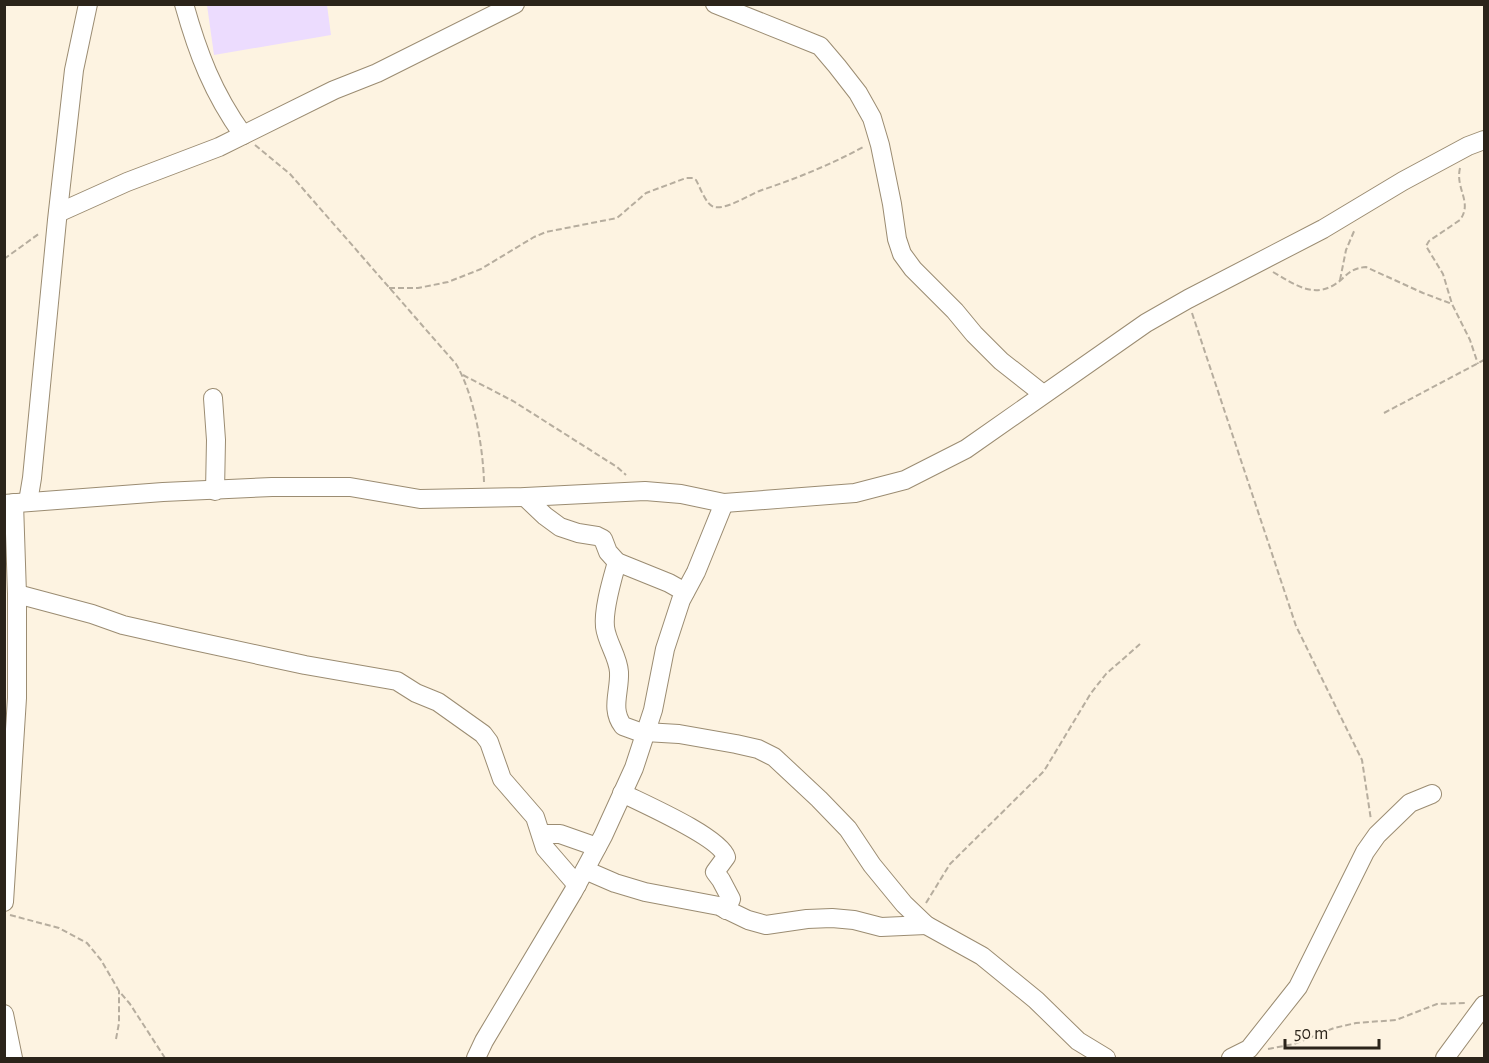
<svg xmlns="http://www.w3.org/2000/svg" width="1489" height="1063" font-family="'Alegreya Sans',sans-serif">
<rect width="100%" height="100%" fill="#fdf3e1"/>
<path fill="#ecdcfe" d="M 207,5 L 327,5 L 331,35 L 214,55 Z"/>
<g fill="none" stroke-linecap="round" stroke-linejoin="round">
<g stroke="#9b8c72" stroke-width="20">
<g id="minor">
<path d="M 184,4 C 198,54 213,93 243,135"/>
<path d="M 715,4 L 820,46 L 837,66 L 858,93 L 872,118 L 880,145 L 892,204 L 897,239 L 902,254 L 913,269 L 955,311 L 974,334 L 1001,361 L 1043,394"/>
<path d="M 58,213 L 127,182 L 219,147 L 334,90 L 377,73 L 515,4"/>
<path d="M 213,398 L 216,440 L 215,491"/>
<path d="M 525,497 L 545,516 L 560,527 L 578,533 L 597,536 L 603,539 L 608,552 L 617,562 L 669,583 L 685,592"/>
<path d="M 28,502 L 32,478 L 57,220 L 74,70 L 88,4"/>
<path d="M 4,504 L 163,492 L 272,487 L 350,487 L 420,499 L 525,497 L 645,491 L 681,494 L 724,503 L 855,493 L 905,480 L 966,449 L 1146,323 L 1188,299 L 1323,229 L 1403,181 L 1468,146 L 1484,140"/>
<path d="M 617,562 C 612,580 603,609 605,627 C 607,643 618,656 619,672 C 620,692 610,709 623,726 L 645,734"/>
<path d="M 17,594 L 92,614 L 123,625 L 185,639 L 305,665 L 397,681 L 416,693 L 438,702 L 483,734 L 489,742 L 502,779 L 535,817 L 545,848 L 577,885"/>
<path d="M 645,732 L 679,734 L 736,744 L 758,749 L 774,757 L 819,799 L 848,829 L 872,865 L 904,904 L 926,925 L 982,956 L 1036,1000 L 1078,1041 L 1106,1058"/>
<path d="M 622,793 C 644,804 720,837 726,857 L 715,872 L 721,880 L 731,899 L 726,910"/>
<path d="M 542,834 L 560,834 L 597,847"/>
<path d="M 585,870 L 615,883 L 645,892 L 719,906 L 748,920 L 766,925 L 807,919 L 832,918 L 854,920 L 881,927 L 926,925"/>
<path d="M 4,902 L 17,698 L 17,594 L 14,503"/>
<path d="M 4,1014 L 13,1058"/>
<path d="M 476,1058 L 484,1041 L 573,892 L 603,836 L 634,768 L 653,710 L 665,649 L 681,600 L 696,572 L 724,503"/>
<path d="M 1231,1058 L 1249,1049 L 1298,987 L 1365,852 L 1377,835 L 1410,803 L 1432,794"/>
<path d="M 1445,1058 L 1484,1005"/>
</g>
</g>
<g stroke="#b6ad9e" stroke-width="2" stroke-dasharray="6 3" stroke-linecap="butt">
<path d="M 255,145 L 290,174 L 456,364 C 474,394 483,447 484,482"/>
<path d="M 1460,168 C 1455,189 1473,202 1460,220 L 1429,241 L 1426,246 L 1443,274 L 1452,304 L 1470,340 L 1478,364"/>
<path d="M 4,259 L 40,233"/>
<path d="M 1273,272 C 1297,286 1317,301 1342,279 C 1350,271 1355,268 1366,267 L 1423,293 L 1452,304"/>
<path d="M 1340,280 L 1346,250 L 1355,229"/>
<path d="M 389,288 L 418,288 L 448,282 L 481,269 L 534,237 L 546,232 L 617,218 L 646,193 L 686,178 L 693,178 L 696,180 C 700,187 706,205 714,207 C 727,210 750,194 762,190 C 798,178 832,164 865,146"/>
<path d="M 1192,313 L 1296,626 L 1362,760 L 1371,820"/>
<path d="M 463,375 L 513,401 L 617,467 L 626,475"/>
<path d="M 1384,413 L 1484,360"/>
<path d="M 926,903 L 950,864 L 1044,771 L 1091,693 L 1106,674 L 1140,644"/>
<path d="M 10,915 L 59,928 L 87,943 L 101,960 L 119,991 L 130,1004 L 165,1058"/>
<path d="M 116,1039 L 119,1023 L 119,991"/>
<path d="M 1268,1049 L 1294,1044 L 1334,1028 L 1356,1023 L 1396,1020 L 1437,1004 L 1465,1003"/>
</g>
<use href="#minor" stroke="#fff" stroke-width="18"/>
</g>
<rect width="1489" height="1063" fill="none" stroke="#2b241a" stroke-width="12"/>
<path d="M1285 1039v9h94v-9" fill="none" stroke="#2b241a" stroke-width="3"/>
<text x="1294" y="1039" font-size="18" fill="#2b241a" stroke="#fdf3e1" stroke-width="4.5" paint-order="stroke">50 m</text>
</svg>
